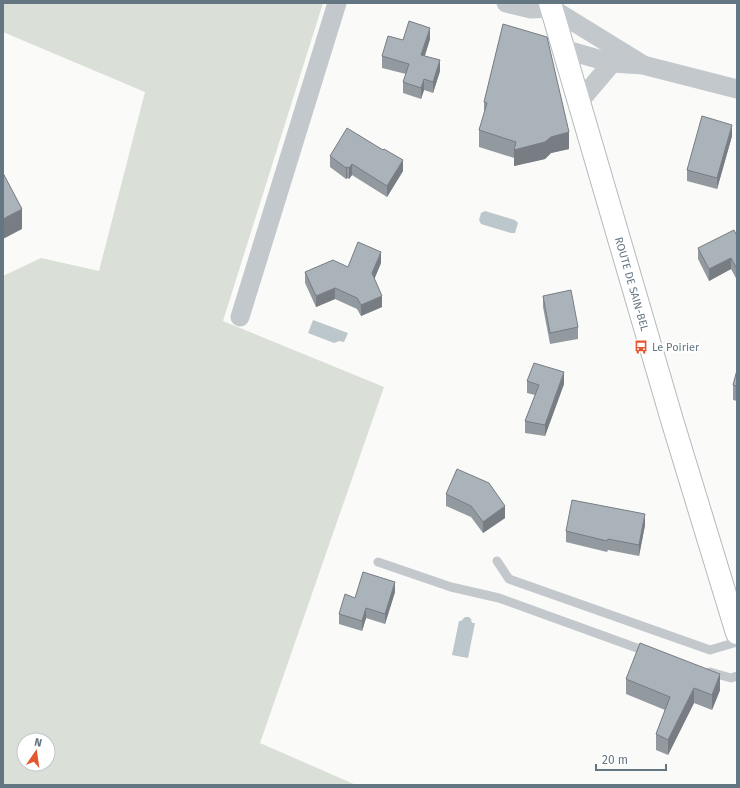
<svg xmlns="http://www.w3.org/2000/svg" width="740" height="788" font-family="'Fira Sans',sans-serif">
<rect width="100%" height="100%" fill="#fafaf8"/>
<path fill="#dadfd7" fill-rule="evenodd" d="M 3,3 L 323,3 L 223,321 L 384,387 L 260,743 L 356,785 L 3,785 L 3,276 L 41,258 L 99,271 L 145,92 L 3,32 ZM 24,740 L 48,740 L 48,764 L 24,764 Z"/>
<g fill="#bbc7cb">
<path d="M 485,211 L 515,220 L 518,223 L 515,233 L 511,233 L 481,224 L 479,220 L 481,213 Z"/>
<path d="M 313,320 L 348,333 L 344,342 L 339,341 L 334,343 L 308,333 Z"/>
<path d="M 465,617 L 469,617 L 471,619 L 472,623 L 475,623 L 468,658 L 452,655 L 459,621 L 461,621 Z"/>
</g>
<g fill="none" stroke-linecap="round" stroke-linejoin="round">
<g stroke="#b3babf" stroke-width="24">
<path id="secondary" d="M 550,3 L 672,420 L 737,633"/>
</g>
<g stroke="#c3c8cc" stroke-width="9">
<path d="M 497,561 L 509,579 L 710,650 L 737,642"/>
<path d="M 378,562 L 451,587 L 499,598 L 648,652"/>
<path d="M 710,672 L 731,678 L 737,676"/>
</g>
<g stroke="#c3c8cc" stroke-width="19">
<path d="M 506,3 L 531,9 L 551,8 L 642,64"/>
<path d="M 563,49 L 612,63 L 643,65 L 737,89"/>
<path d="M 579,102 L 612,63"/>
<path d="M 240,317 L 337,3"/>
</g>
<use href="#secondary" stroke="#fff" stroke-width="22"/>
</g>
<g fill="#929a9f">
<path d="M 503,24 L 569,149 L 551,153 L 545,159 L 514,166 L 514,158 L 479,147 L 479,130 L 484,114 L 484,102 Z"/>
<path d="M 430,39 L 425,56 L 440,71 L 433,93 L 424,90 L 421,99 L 403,93 L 403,82 L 406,74 L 382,68 L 382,56 L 403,40 Z"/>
<path d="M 732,136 L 717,189 L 687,181 L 687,170 Z"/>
<path d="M 330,156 L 403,171 L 387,197 L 352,175 L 349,179 L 347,178 L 346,179 L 330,167 Z"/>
<path d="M 737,236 L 737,280 L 731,269 L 709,281 L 698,259 L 698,248 Z"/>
<path d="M 381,263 L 374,279 L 382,307 L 361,316 L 357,309 L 335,299 L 316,307 L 305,283 L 305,272 Z"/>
<path d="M 543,296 L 578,327 L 578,339 L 550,344 L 543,307 Z"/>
<path d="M 737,370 L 737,401 L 733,400 L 733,385 Z"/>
<path d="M 527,381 L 564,384 L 545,436 L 525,433 L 525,421 L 535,395 L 527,393 Z"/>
<path d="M 446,494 L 505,518 L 483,533 L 471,517 L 446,506 Z"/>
<path d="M 645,525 L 639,556 L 608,550 L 607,552 L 566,542 L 566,531 Z"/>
<path d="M 395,592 L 385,624 L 366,618 L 362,631 L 339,624 L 339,614 L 355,598 Z"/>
<path d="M 626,679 L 720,690 L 712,710 L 694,703 L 668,755 L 656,750 L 656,734 L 665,710 L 626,694 Z"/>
</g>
<g fill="#777d82">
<path d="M 430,28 L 430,39 L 421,66 L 421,55 Z"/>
<path d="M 440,60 L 440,71 L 433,93 L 433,82 Z"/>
<path d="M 424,79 L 424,90 L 421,99 L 421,88 Z"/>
<path d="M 732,125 L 732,136 L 717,189 L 717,178 Z"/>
<path d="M 569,132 L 569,149 L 551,153 L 545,159 L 514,166 L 514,150 L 551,137 Z"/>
<path d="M 403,160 L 403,171 L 387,197 L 387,186 Z"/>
<path d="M 352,164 L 352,175 L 349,179 L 349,168 Z"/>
<path d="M 347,167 L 347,178 L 346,179 L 346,168 Z"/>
<path d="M 22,209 L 22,229 L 3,239 L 3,219 Z"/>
<path d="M 381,252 L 381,263 L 372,285 L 372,273 Z"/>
<path d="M 731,258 L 731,269 L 709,281 L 709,269 Z"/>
<path d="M 335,288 L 335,299 L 316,307 L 316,296 Z"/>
<path d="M 382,296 L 382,307 L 361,316 L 361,305 Z"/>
<path d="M 564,372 L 564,384 L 545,436 L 545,425 Z"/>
<path d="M 505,506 L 505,518 L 483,533 L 483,522 Z"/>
<path d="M 645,514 L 645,525 L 639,556 L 639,545 Z"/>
<path d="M 395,582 L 395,592 L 385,624 L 385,614 Z"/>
<path d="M 366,608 L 366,618 L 362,631 L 362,621 Z"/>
<path d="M 720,674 L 720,690 L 712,710 L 712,695 Z"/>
<path d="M 694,688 L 694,703 L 668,755 L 668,740 Z"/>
</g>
<g fill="#aab3b9" stroke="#777d82">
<path d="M 409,21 L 430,28 L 421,55 L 440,60 L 433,82 L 424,79 L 421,88 L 403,82 L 409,64 L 382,56 L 388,36 L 403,40 Z"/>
<path d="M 503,24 L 547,37 L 569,132 L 551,137 L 545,142 L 514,150 L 516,142 L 479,130 L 487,103 L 484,102 Z"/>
<path d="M 702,116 L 732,125 L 717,178 L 687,170 Z"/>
<path d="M 347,128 L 383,150 L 384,149 L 403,160 L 387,186 L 352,164 L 349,168 L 347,167 L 346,168 L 330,156 Z"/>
<path d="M 3,173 L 22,209 L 3,219 Z"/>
<path d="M 734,230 L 737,236 L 737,269 L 731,258 L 709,269 L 698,248 Z"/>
<path d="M 358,242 L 381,252 L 372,273 L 382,296 L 361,305 L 357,298 L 335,288 L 316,296 L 305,272 L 333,260 L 348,267 Z"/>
<path d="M 571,290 L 578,327 L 550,333 L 543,296 Z"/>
<path d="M 534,363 L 564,372 L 545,425 L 525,421 L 539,385 L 527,381 Z"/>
<path d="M 737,370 L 737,386 L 733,385 Z"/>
<path d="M 457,469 L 489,483 L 505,506 L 483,522 L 471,506 L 446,494 Z"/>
<path d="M 572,500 L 645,514 L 639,545 L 608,539 L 607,541 L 566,531 Z"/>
<path d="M 363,572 L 395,582 L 385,614 L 366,608 L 362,621 L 339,614 L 345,594 L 355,598 Z"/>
<path d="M 640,643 L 720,674 L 712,695 L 694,688 L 668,740 L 656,734 L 670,697 L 626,679 Z"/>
</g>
<defs>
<g id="bus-bare" transform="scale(1.08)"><path d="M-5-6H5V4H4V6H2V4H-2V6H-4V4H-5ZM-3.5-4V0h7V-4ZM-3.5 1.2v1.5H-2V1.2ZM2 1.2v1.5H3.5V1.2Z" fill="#e4572e" stroke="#fff" stroke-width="2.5" paint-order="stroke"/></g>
</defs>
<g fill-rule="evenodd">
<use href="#bus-bare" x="641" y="347"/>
</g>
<g text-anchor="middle" stroke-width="4" stroke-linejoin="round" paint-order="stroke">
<g font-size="11" fill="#657683" stroke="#fff">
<text transform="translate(632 284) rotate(74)" y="4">ROUTE DE SAIN-BEL</text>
</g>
<g font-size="11" fill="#657683" stroke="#fff" text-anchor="start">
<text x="652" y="351">Le Poirier</text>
</g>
</g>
<rect width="740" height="788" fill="none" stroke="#657683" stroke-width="8"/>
<g transform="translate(36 752) rotate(13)"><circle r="19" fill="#ffffff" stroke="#c1c8cd"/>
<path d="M0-3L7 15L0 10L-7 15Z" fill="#e4572e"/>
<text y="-6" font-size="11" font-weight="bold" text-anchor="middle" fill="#657683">N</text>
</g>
<path d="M596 764v6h70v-6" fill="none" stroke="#657683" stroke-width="2"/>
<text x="602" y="764" font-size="12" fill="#657683" stroke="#ffffff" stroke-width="3" paint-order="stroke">20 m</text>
</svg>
